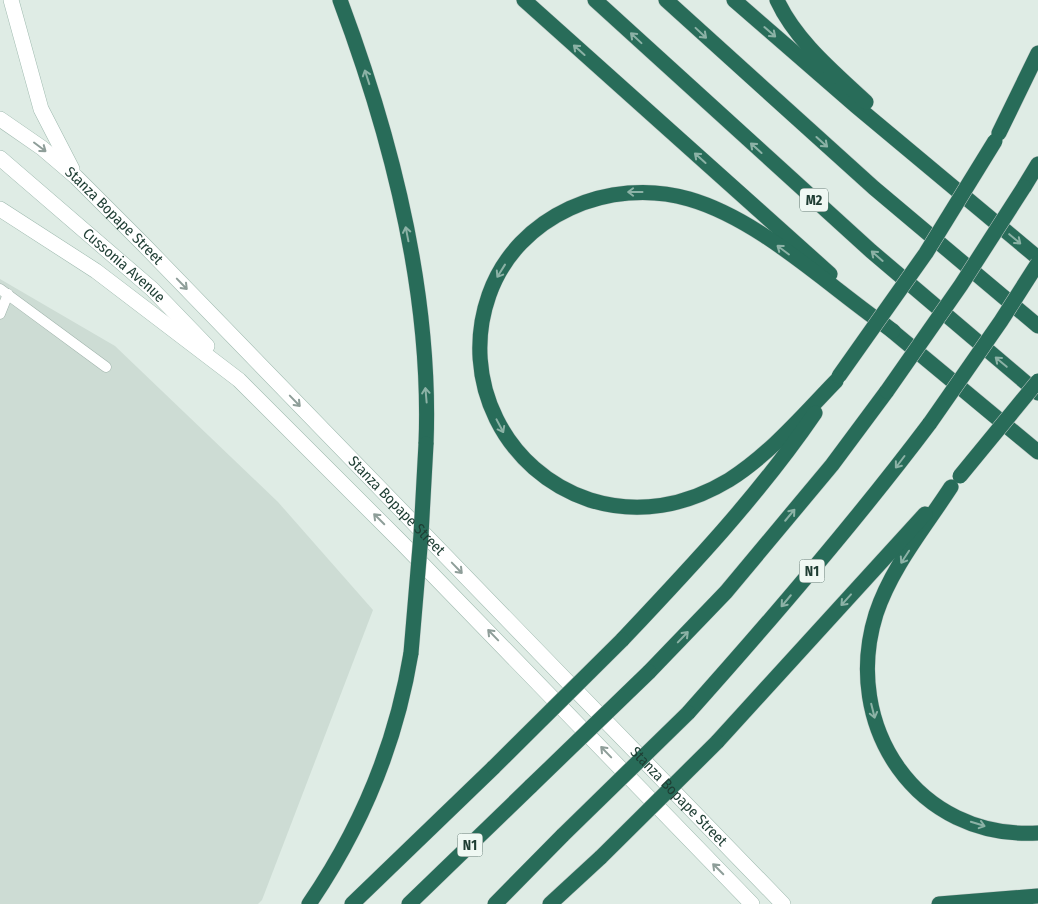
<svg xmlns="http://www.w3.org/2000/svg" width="1038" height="904" font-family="'Fira Sans Condensed',sans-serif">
<rect width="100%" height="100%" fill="#dfece5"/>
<path fill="#cddcd4" d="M 0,279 L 115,346 L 278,502 L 373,610 L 262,900 L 258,904 L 0,904 Z"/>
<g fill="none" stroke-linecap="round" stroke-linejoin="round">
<g stroke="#a1b4ac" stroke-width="11">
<g id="lane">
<path d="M 0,289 L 106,367"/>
<path d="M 0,314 L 8,294"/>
</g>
</g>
<g stroke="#9cb8ad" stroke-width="16">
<g id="secondary">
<path d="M 11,0 L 41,109 L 72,169"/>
<path id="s1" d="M 0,119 L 42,148 L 76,177 L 144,245 L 783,904"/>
<path id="s2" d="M 0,158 L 152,289 L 207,346"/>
<path d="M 0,209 L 96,271 L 239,380 L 401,542 L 752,904"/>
</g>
</g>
<g stroke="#c0c9c6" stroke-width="16">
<g id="highway">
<path d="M 340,0 C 392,139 432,294 426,444"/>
<path d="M 524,0 L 830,274"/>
<path d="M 595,0 L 871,251 L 1038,393"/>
<path d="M 666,0 L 874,188 L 1038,326"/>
<path d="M 734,0 L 856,106 L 1038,258"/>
<path d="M 777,0 C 796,41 834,72 866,102"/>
<path d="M 999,133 L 1038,53"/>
<path d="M 1024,187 L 1038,164"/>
<path d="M 885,325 L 1038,452"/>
<path d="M 836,381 C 802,416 770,454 729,480 C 686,506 638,515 590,500 C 505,472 459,380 489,295 C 517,215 610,176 689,199 C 762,220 830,288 893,331"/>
<path d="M 951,487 C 925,527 891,568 876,614 C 841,726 917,840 1038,833"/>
<path d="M 622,640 C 690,568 759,495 815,413"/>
<path d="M 649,672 L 726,592 L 832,465 L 887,391"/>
<path d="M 688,713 C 772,619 854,524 930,423"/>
<path d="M 717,742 L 925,514"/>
<path d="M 309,904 C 361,828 396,744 411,653"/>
<path d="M 352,904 L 494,767"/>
<path d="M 409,904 L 531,786"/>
<path d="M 495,904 L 563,835"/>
<path d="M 550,904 L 601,857"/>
<path d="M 939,904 L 1038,896"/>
</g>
</g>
<use href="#lane" stroke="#fff" stroke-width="10"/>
<use href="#secondary" stroke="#fff" stroke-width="15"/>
<use href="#highway" stroke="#286c59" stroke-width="15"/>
<g stroke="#c0c9c6" stroke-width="16" stroke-linecap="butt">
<g id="highway-bridge">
<path d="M 839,376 L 926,253 L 995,141"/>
<path d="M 887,391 L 961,285 L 1024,187"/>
<path d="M 930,423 L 1001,321 L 1038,263"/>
<path d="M 960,476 L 1038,381"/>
<path d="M 411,653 L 421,535 L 426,444"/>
<path d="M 494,767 L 622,640"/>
<path d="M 531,786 L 649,672"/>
<path d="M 563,835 L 688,713"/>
<path d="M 601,857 L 717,742"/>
</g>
</g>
<use href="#highway-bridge" stroke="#286c59" stroke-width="15"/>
</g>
<defs><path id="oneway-shaft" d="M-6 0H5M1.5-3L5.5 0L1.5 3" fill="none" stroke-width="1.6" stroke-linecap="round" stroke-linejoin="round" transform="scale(1.25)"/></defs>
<g stroke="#8cb2a6">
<use href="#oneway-shaft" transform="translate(770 32) rotate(41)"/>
<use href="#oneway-shaft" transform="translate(701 33) rotate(43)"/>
<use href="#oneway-shaft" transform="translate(636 38) rotate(-137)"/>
<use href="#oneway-shaft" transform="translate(579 50) rotate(-138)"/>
<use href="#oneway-shaft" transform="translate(367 77) rotate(-108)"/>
<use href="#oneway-shaft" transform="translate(822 142) rotate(42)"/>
<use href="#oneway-shaft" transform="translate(756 148) rotate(-138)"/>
<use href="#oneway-shaft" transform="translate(700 158) rotate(-138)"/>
<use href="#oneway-shaft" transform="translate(635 192) rotate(180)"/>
<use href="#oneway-shaft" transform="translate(407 234) rotate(-101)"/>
<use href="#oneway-shaft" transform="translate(1015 239) rotate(40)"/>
<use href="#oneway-shaft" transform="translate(783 250) rotate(-143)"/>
<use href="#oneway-shaft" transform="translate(877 256) rotate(-139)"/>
<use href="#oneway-shaft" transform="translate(501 271) rotate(122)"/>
<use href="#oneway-shaft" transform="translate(1001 362) rotate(-140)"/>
<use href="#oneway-shaft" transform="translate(426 395) rotate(-95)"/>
<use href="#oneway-shaft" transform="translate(500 426) rotate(62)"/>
<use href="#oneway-shaft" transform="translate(900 462) rotate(127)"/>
<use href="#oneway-shaft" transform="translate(790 515) rotate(-50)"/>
<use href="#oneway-shaft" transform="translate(905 557) rotate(123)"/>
<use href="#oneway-shaft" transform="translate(846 600) rotate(132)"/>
<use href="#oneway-shaft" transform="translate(786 601) rotate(130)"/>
<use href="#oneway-shaft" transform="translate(683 637) rotate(-46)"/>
<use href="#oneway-shaft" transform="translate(873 711) rotate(76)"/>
<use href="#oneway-shaft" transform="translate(978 824) rotate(17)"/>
</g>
<g stroke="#8e9e99">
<use href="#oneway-shaft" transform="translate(40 147) rotate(37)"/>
<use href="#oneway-shaft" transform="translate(182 284) rotate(46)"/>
<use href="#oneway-shaft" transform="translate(295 401) rotate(46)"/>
<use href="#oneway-shaft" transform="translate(379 519) rotate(-135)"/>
<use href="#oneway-shaft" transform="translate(457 568) rotate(46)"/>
<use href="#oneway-shaft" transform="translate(493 635) rotate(-134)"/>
<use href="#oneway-shaft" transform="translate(606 752) rotate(-134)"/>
<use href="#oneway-shaft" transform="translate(718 869) rotate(-135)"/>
</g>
<g text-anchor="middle" stroke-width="5" stroke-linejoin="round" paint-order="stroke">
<g fill="#eff8f3" stroke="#5d756d" stroke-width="1">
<rect x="800" y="188.5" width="28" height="23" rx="4"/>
<rect x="799.5" y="559.5" width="25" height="23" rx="4"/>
<rect x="457.5" y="833.5" width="25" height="23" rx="4"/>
</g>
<g font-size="14" font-weight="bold" fill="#1e3d33">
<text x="814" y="205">M2</text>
<text x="812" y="576">N1</text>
<text x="470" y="850">N1</text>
</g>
<g font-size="15" fill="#1e3d33" stroke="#eff8f3">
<text dy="5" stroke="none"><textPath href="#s1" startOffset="150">Stanza Bopape Street</textPath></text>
<text dy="5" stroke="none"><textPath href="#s2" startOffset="164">Cussonia Avenue</textPath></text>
<text dy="5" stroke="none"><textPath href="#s1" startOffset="555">Stanza Bopape Street</textPath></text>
<text dy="5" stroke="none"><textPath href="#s1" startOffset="960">Stanza Bopape Street</textPath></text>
</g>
</g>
</svg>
